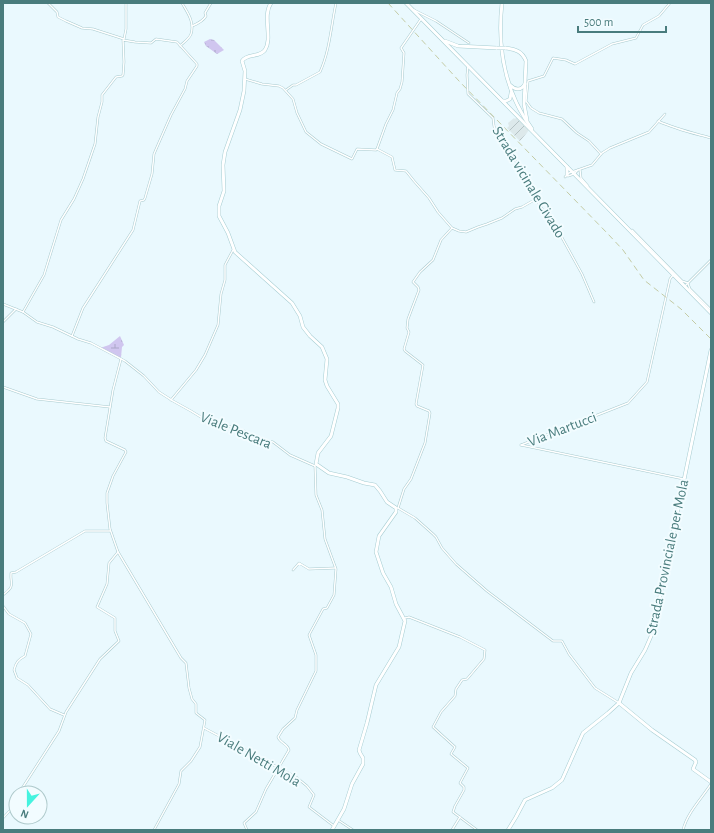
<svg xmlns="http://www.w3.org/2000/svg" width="714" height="833" font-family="'Alegreya Sans',sans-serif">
<defs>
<pattern id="industrial-furrows" width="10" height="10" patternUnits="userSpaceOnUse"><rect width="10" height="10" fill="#dde9eb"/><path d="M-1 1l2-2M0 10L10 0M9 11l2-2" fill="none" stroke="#b5c2c4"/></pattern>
<pattern id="wetland-marsh" width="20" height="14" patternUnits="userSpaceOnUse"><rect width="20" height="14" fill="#d0c6ef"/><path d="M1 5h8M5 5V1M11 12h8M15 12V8" fill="none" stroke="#aba6c7"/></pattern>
</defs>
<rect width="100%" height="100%" fill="#eaf9fe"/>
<path fill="url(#industrial-furrows)" d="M 517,117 L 529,130 L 520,141 L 507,128 L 509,126 L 508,123 L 514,118 L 515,119 Z"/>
<g fill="url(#wetland-marsh)">
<path d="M 210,39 L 214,40 L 224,50 L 217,54 L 206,46 L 204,42 Z"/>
<path d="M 120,336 L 124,345 L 122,347 L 121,357 L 119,358 L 100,348 L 109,345 Z"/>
</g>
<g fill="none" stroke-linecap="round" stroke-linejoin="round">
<g stroke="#a8cace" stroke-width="2.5">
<g id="street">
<path d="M 48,3 L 57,12 L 58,17 L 66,21 L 82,28 L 93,29 L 124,39 L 126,29 L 126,3"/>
<path d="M 414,10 L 436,21 L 469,43"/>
<path d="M 421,19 L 401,48 L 404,53 L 402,82 L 400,89 L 397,93 L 393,110 L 386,124 L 377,149 L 392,157 L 395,170 L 406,171 L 414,181 L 429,198 L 438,212 L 452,228 L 459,231 L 466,232 L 478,227 L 487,224 L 502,218 L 515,209 L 522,207 L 536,199"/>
<path d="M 192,26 C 197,24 203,21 206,16 L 205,13 L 211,3"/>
<path d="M 180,46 C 183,43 190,38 191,34 C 195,22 187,12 182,3"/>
<path d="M 468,66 L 467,75 L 468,94 L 493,118 L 494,126 L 496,133 L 525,174 L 534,195 L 545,214 L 560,234 L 582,274 L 594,302"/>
<path d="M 245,79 L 262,84 L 279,86 L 283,88 L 293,99 L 297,113 L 306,132 L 321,144 L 352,159 L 357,149 L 376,150 L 377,149"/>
<path d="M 286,90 L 293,85 L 296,85 L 320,72 C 330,50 331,26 336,3"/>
<path d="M 658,121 C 675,129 693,133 711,138"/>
<path d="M 601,154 L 589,141 L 577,133 L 562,119 L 539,113 L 531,108 L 526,101 L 528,81 L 544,76 L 553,58 L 566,60 L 575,64 L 612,44 L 636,38 L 643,25 L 659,16 L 670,3"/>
<path d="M 580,170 L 581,178 L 588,186"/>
<path d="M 568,176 L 574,174 L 578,170"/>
<path d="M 565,177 L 569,173 L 592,165 L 602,153 L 610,148 L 649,132 L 665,114"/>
<path d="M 632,230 L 682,281 L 688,283"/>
<path d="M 688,284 L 690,289 L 711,310"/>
<path d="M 685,286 L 711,260"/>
<path d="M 3,304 L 23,312 L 37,322 L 53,327 L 78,339 L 91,343 L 125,361 L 144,376 L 159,392 L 173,401 L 191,411 L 204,419 L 244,431 L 256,438 L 273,442 L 290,455 L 315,466"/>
<path d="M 23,312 L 44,275 L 61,220 L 74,199 L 83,179 L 95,144 L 98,117 L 102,102 L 102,95 L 116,77 L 122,76 L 123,75 L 124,62 L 123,40 L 135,42 L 151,43 L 156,39 L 177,42 L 197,64 L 197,66 L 187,81 L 185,89 L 171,115 L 157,147 L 154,154 L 152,174 L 145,198 L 144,200 L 140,201 L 133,230 L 83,308 L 72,336"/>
<path d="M 3,322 L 16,309"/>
<path d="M 121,359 L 113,390 L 105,438 L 106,441 L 125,450 L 126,452 L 113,476 L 107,493 L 107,503 L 110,529 L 118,552 L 181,658 L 186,663 L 189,688 L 192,699 L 196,704 L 196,713 L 205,720 L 200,747 L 191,761 L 181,771 L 179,784 L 154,830"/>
<path d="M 3,387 L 37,399 L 110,407"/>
<path d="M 171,400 L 196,370 L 205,355 L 218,325 L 221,294 L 225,280 L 225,265 L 233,250"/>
<path d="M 521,445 L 628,403 L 647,382 L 670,279 L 673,275"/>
<path d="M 521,445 L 684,479"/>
<path d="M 398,508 L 404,489 L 411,479 L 425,443 L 430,413 L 429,411 L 417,406 L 416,404 L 423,365 L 405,351 L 404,349 L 409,332 L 407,328 L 408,319 L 419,290 L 418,287 L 413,282 L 420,272 L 433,260 L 441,240 L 452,228"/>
<path d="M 398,508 L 415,518 L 433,534 L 436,537 L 442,548 L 456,564 L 487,591 L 553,641 L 562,641 L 569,654 L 595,688 L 619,703"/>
<path d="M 293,570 L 299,563 L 309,569 L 335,568"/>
<path d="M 3,595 C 16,585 10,586 11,573 L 16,572 L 85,531 L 110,531"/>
<path d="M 3,606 L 9,614 L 25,623 L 31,634 L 25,656 C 18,660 16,662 14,670 L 17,678 L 28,685 L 50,709 L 64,715"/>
<path d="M 405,618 L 409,617 L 460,637 L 485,650 L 484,659 L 467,679 L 462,680 L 456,689 L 455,696 L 441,712 L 433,727 L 455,747 L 451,754 L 468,768 L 460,783 L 464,787 L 464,790 L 455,806 L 453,812 L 477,830"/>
<path d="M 204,728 L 296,777 L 307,786 L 314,795 L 309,807 L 334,826"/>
<path d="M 22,793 L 21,790 L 59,731 L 66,712 L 100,659 L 119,641 L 115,631 L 115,618 L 97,607 L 107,584 L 109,563 L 118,552"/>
<path d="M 3,818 L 16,804"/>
<path d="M 338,820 L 353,830"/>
<path d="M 247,830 L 244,823 L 256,812 L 266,789 L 289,750 C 288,744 280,743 278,737 L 283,729 L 295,718 L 297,710 L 316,671 L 316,655 L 309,635 L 323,609 L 327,608 L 334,595 L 336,569 L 325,539 L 322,510 L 316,495 L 315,466"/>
<path d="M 452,830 L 460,817"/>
<path d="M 683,830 C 687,813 702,798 711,784"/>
</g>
</g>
<g stroke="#a6cdd2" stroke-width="4">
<g id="secondary">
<path d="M 271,3 C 262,16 273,38 265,50 C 259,58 247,53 242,61 L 245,71 L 244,91 L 240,110 L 225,152 L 223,165 L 224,191 L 219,206 L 219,216 L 228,233 L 235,252 L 292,303 L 300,316 L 303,327 L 310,336 L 322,347 L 327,359 L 325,380 L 327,386 L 338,404 L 338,408 L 331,436 L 318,453 L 316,464 L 329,473 L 347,477 L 364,483 L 375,485 L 380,491 L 387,502 L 396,508 L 396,512 L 379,536 L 376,552 L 383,573 L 391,587 L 396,604 L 405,621 L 399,647 L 376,685 L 367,723 L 359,750 L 360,753 L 363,758 L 363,764 L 352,784 L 344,809 L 332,830"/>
<path d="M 406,3 L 711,313"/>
<path d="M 502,3 C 497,48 505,92 532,129"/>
<path d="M 445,41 L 458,46 L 497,48"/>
<path d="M 505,48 C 515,49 522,51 526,61 L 524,104 L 527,120"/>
<path d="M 510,85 C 515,90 521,91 525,84"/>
<path d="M 503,101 L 506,101 L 510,99 L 511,93"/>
<path d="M 567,167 L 567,175"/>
<path d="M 619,703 L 652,730 L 695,760 L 696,762 L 693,769 L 711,782"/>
<path d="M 508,830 L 516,817 L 525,800 L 552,788 L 562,780 L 583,733 L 608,713 L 619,703 L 631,673 L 645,650 L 652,634 L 711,350"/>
</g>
</g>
<use href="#street" stroke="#fff" stroke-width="1.5"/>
<use href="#secondary" stroke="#fff" stroke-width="3"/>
<path stroke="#c4cba5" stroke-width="1" stroke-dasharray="6 4" stroke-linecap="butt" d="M 388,3 L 459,81 L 608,234 L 623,250 L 644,280 L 681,309 L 711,339"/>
<g stroke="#a6cdd2" stroke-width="4" stroke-linecap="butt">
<path id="secondary-bridge" d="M 497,48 L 505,48"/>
</g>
<use href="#secondary-bridge" stroke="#fff" stroke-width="3"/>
</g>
<g text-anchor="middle" stroke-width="4" stroke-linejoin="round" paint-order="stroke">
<g font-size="15" fill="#497c7d" stroke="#f2fcff">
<text transform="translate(529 182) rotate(59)" y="5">Strada vicinale Civado</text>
<text transform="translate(562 429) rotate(-21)" y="5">Via Martucci</text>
<text transform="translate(236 430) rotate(22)" y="5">Viale Pescara</text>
<text transform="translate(667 557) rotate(-78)" y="5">Strada Provinciale per Mola</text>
<text transform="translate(259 759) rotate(30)" y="5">Viale Netti Mola</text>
</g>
</g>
<rect width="714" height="833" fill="none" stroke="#497c7d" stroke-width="8"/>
<g transform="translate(28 805) rotate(201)"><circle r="19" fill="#f2fcff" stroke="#aec9cb"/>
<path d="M0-3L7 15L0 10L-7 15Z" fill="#45f3df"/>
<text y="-6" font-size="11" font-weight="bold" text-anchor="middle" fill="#497c7d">N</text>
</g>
<path d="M578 26v6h88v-6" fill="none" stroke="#497c7d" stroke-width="2"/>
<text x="584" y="26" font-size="12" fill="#497c7d" stroke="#f2fcff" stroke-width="3" paint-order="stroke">500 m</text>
</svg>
